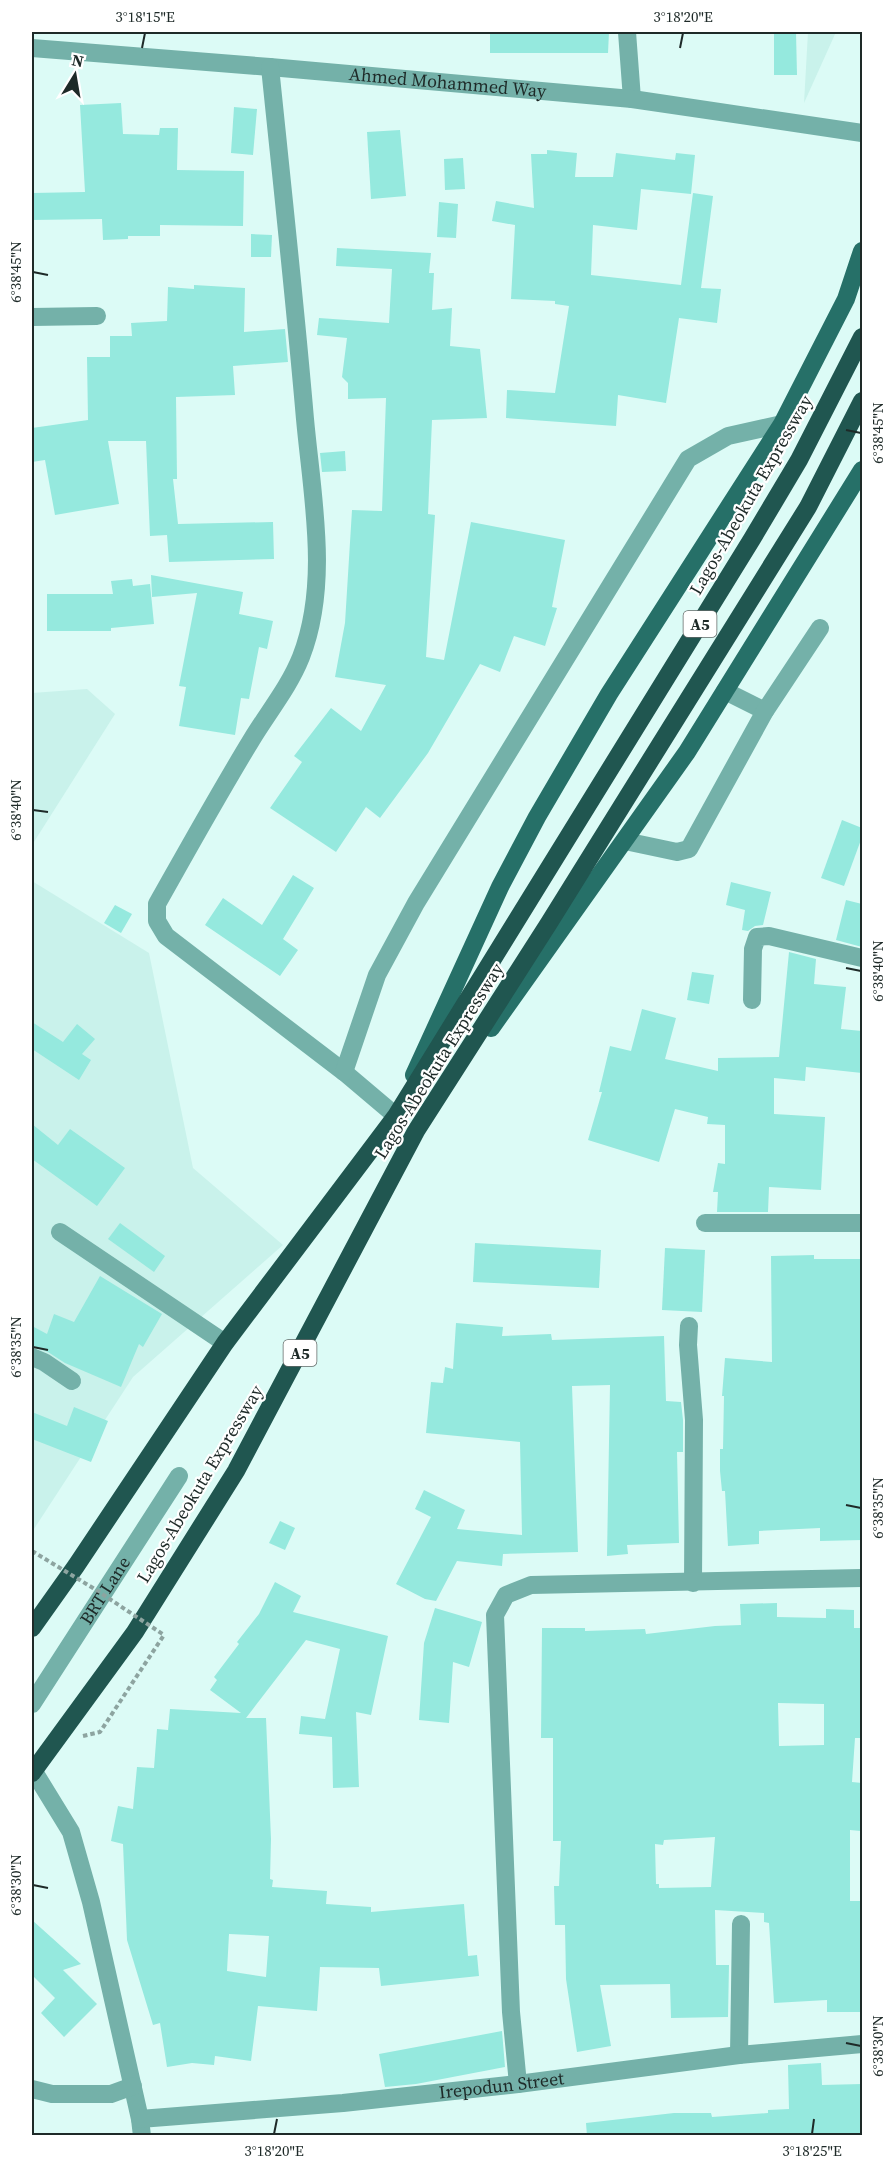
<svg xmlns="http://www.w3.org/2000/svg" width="894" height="2167" font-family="'Source Serif 4',serif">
<rect width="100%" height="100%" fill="#dcfbf6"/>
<g fill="#c9f2eb">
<path d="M 808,32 L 836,32 L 804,103 Z"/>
<path d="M 87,689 L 115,714 L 32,845 L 32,693 Z"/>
<path d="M 32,881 L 149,953 L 193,1168 L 283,1245 L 133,1377 L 32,1532 Z"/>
</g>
<g fill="#95e9de" fill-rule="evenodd">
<path d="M 490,32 L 609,32 L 608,53 L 490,53 Z"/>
<path d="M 774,32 L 796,32 L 797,75 L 774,75 Z"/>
<path d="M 121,103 L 123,134 L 159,135 L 160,128 L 178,128 L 177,170 L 244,171 L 243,226 L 160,225 L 160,236 L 128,236 L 128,239 L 103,240 L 102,219 L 32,220 L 32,193 L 85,192 L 80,105 Z"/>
<path d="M 234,107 L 257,109 L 253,155 L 231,153 Z"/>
<path d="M 400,130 L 406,196 L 371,199 L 367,132 Z"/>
<path d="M 547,150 L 577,153 L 575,177 L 613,177 L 616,153 L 675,160 L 676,153 L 695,155 L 691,194 L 641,189 L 637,230 L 593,225 L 591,275 L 681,285 L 693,193 L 713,196 L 701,288 L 721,289 L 717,323 L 679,318 L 666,403 L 618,395 L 616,426 L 506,418 L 507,390 L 555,393 L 569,306 L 555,304 L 555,301 L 511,299 L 515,225 L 492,221 L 496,201 L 534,208 L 531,154 L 547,154 Z"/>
<path d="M 463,158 L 465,189 L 445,190 L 444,159 Z"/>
<path d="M 439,202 L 458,204 L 456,238 L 437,237 Z"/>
<path d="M 251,234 L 272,235 L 271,257 L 251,257 Z"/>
<path d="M 337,248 L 431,253 L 429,273 L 434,273 L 432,310 L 452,308 L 450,346 L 480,349 L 487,418 L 432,420 L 428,514 L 435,515 L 426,657 L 444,660 L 471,522 L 565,540 L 552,607 L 557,608 L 545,646 L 514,636 L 500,672 L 480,664 L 428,753 L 380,818 L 366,807 L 336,852 L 270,808 L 302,762 L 294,756 L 331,708 L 361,731 L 386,685 L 335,677 L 345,623 L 352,510 L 382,511 L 386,398 L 348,399 L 348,383 L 342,377 L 347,338 L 317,335 L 319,318 L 389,323 L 392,269 L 336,266 Z"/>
<path d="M 194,285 L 245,288 L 244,332 L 285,329 L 288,362 L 233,366 L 235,395 L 176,397 L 177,479 L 173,479 L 178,524 L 273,522 L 274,559 L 169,562 L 167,535 L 150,536 L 146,441 L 108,441 L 119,504 L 55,515 L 45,460 L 32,462 L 32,428 L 88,420 L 87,357 L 110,357 L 110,336 L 132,336 L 131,323 L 167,321 L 168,287 L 194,289 Z"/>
<path d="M 345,451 L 346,471 L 322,472 L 320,453 Z"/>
<path d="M 151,575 L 243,592 L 239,614 L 273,621 L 267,649 L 259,647 L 249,699 L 241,698 L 235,735 L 179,726 L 186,687 L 179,686 L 197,593 L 152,597 Z"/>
<path d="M 132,579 L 133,586 L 150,584 L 154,624 L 111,628 L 111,631 L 47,631 L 47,594 L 113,594 L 111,581 Z"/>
<path d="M 842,820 L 862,828 L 862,837 L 844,886 L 821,878 Z"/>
<path d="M 293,875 L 314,888 L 283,939 L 298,950 L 280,976 L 205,925 L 223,898 L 262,925 Z"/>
<path d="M 731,882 L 771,892 L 763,925 L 755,926 L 748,931 L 742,930 L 745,910 L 726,905 Z"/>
<path d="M 846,900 L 862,904 L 862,947 L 836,940 Z"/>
<path d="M 115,905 L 132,914 L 121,933 L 104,923 Z"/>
<path d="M 789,952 L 816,959 L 814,984 L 846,987 L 841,1029 L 862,1031 L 862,1073 L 806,1067 L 805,1081 L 774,1078 L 774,1114 L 825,1117 L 821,1190 L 769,1187 L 768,1212 L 717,1212 L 718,1192 L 713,1192 L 718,1163 L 725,1164 L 725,1125 L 707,1124 L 708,1117 L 675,1109 L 659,1162 L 588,1140 L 602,1092 L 599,1092 L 610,1046 L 631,1051 L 642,1009 L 676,1018 L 665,1059 L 718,1071 L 718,1058 L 779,1057 Z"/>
<path d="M 692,972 L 714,975 L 709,1004 L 687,1000 Z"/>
<path d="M 32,1022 L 63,1042 L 77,1024 L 95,1039 L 82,1054 L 91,1060 L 79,1080 L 32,1049 Z"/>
<path d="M 32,1124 L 58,1145 L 70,1129 L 125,1168 L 97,1206 L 32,1159 Z"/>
<path d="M 120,1223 L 165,1256 L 154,1272 L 108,1239 Z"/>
<path d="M 475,1243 L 601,1250 L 599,1288 L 473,1282 Z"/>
<path d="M 665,1248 L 705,1250 L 702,1312 L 662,1310 Z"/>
<path d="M 814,1255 L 814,1259 L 862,1259 L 862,1540 L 820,1541 L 820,1528 L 759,1531 L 759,1544 L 728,1546 L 725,1491 L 722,1491 L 720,1471 L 720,1449 L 723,1449 L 724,1396 L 722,1396 L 725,1358 L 772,1362 L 771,1256 Z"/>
<path d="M 100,1276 L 162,1314 L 143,1347 L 139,1344 L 121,1387 L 65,1363 L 48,1352 L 32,1346 L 32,1326 L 47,1334 L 54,1314 L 74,1322 Z"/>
<path d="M 456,1323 L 503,1327 L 502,1336 L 551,1334 L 552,1340 L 664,1336 L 666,1401 L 681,1402 L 683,1420 L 683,1452 L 677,1452 L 679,1543 L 627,1545 L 628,1554 L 607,1556 L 610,1385 L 572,1386 L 578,1552 L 503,1554 L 502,1566 L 457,1561 L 436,1601 L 425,1599 L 396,1584 L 431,1517 L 415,1509 L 424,1490 L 465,1510 L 457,1529 L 522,1535 L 520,1442 L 426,1433 L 431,1382 L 443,1383 L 445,1367 L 453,1369 Z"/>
<path d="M 74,1407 L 108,1421 L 91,1462 L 32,1439 L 32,1412 L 67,1426 Z"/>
<path d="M 280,1521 L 295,1528 L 285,1550 L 269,1543 Z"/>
<path d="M 275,1582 L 301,1596 L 293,1612 L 388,1636 L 371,1715 L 356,1712 L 359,1787 L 333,1788 L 332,1737 L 299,1734 L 301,1716 L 325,1719 L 340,1649 L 306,1640 L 246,1718 L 266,1718 L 271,1839 L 270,1879 L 273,1880 L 272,1887 L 327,1891 L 326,1904 L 371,1907 L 371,1912 L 464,1904 L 468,1956 L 477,1955 L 479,1976 L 381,1986 L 379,1968 L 320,1967 L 317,2011 L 258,2006 L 251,2061 L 215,2056 L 214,2065 L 192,2063 L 167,2067 L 160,2023 L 153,2025 L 127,1940 L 123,1844 L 111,1841 L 118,1806 L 133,1809 L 137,1767 L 154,1768 L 157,1729 L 168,1730 L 170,1709 L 241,1713 L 210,1690 L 217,1680 L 214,1677 L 239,1644 L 237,1642 L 259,1614 ZM 229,1934 L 269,1936 L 266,1977 L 227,1971 Z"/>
<path d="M 777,1603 L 777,1617 L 826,1618 L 826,1609 L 854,1610 L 854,1628 L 862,1628 L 862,1738 L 855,1738 L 852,1782 L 862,1783 L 862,1809 L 861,1831 L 850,1830 L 850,1901 L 861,1901 L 862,1926 L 862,2012 L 827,2012 L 827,2000 L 774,2003 L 769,1923 L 764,1922 L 764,1913 L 715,1910 L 716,1965 L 729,1965 L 728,2017 L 671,2018 L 670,1984 L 600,1985 L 611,2046 L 577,2052 L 566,1979 L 565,1925 L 555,1925 L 554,1886 L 559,1886 L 561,1841 L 553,1841 L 553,1738 L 541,1738 L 542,1628 L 585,1628 L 585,1631 L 645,1629 L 646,1634 L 715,1626 L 741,1625 L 740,1604 ZM 778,1703 L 824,1704 L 824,1745 L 779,1746 ZM 715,1837 L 711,1887 L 659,1888 L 659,1884 L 656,1884 L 655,1844 L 663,1845 L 664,1840 Z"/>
<path d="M 435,1608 L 482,1622 L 469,1667 L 453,1662 L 449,1723 L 419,1720 L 424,1643 Z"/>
<path d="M 32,1920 L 81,1964 L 63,1970 L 97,2004 L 64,2037 L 41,2013 L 55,1998 L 32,1975 Z"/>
<path d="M 502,2031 L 505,2067 L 416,2084 L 385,2087 L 379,2054 Z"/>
<path d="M 821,2063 L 822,2085 L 862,2084 L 862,2136 L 587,2136 L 586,2123 L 674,2113 L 711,2113 L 712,2117 L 768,2113 L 768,2110 L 789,2109 L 788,2065 Z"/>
</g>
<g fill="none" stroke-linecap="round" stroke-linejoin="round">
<path stroke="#8da4a0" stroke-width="4" stroke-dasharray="4.5 3" stroke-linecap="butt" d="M 83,1736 L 100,1732 L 164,1635"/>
<g stroke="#74b1a9" stroke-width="18">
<path d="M 627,32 L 632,99"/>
<path id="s1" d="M 32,48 L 270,67 L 632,99 L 862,133"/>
<path d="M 270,67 C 282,184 295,302 305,419 C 312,496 330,583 301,657 C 289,687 269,711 252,739 C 219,793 188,849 157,904 L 157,921 L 166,936 L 344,1072 L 396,1116"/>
<path d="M 32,317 L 97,316"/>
<path d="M 725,691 L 765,711"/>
<path d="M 625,841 L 677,852 L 689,849 L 765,711 L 820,628"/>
<path d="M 752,1000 L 753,949 L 757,937 L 769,936 L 862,958"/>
<path d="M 344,1072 L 377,975 L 416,903 L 688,459 L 728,436 L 782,424"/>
<path d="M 705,1223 L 862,1223"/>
<path d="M 60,1232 L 225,1343"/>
<path d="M 689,1326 L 688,1345 L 694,1420 L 693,1583"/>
<path d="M 32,1357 L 44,1362 L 72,1381"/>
<path id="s2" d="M 32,1704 L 179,1476"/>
<path d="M 33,1770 L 71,1832 L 91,1902 L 140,2119 L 142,2136"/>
<path d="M 739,2055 L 741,1924"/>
<path d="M 518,2084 L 511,2012 L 495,1615 L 506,1595 L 531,1585 L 862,1578"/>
<path d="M 32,2089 L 52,2094 L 111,2094 L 133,2086"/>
<path id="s3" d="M 140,2119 L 343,2103 L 518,2084 L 739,2055 L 862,2044"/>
</g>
<g stroke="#267068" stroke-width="18">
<path d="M 491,1028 L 687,752 L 862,470"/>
<path d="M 414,1075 L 500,887 L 537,817 L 609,694 L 782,424 L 846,299 L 862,251"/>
</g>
<g stroke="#205650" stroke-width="18">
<path d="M 32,1628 L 76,1566 L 225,1343 L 396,1116 L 752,539 L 799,460 L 862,337"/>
<path d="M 32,1773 L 135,1632 L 236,1471 L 416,1131 L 549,923 L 808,507 L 862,401"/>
</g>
<path stroke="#8da4a0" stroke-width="4" stroke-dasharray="4.5 3" stroke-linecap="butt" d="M 32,1551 L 93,1588 L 164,1635"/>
</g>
<path fill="none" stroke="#1e2a28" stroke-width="2" d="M 142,48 L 145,33M 680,48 L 683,33M 33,272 L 48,275M 846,430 L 861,433M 33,810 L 48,812M 846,968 L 861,971M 33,1347 L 48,1350M 846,1505 L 861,1508M 33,1885 L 48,1888M 846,2043 L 861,2046M 274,2134 L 277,2119M 812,2134 L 814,2119"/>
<g text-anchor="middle" stroke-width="4.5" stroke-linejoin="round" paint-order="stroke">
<g fill="#fff" stroke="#626a68" stroke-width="1.5">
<rect x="683.5" y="611" width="33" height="26" rx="4.5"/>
<rect x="283.5" y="1340" width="33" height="26" rx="4.5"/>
</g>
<g font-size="16" font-weight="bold" fill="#1e2a28">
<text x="700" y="630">A5</text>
<text x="300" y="1359">A5</text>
</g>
<g font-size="18" fill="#1e2a28" stroke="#fff">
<text dy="6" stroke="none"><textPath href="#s1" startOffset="417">Ahmed Mohammed Way</textPath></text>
<text transform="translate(751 495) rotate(-60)" y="6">Lagos-Abeokuta Expressway</text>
<text transform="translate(439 1061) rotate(-58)" y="6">Lagos-Abeokuta Expressway</text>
<text transform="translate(200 1484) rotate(-59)" y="6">Lagos-Abeokuta Expressway</text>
<text dy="6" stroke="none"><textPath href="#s2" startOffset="135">BRT Lane</textPath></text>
<text dy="6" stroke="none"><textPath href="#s3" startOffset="363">Irepodun Street</textPath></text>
</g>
</g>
<rect width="894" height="2167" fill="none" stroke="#ffffff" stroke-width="66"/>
<g transform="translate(75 75) rotate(11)" stroke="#ffffff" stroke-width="4.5" paint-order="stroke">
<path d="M0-4.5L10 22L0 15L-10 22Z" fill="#1e2a28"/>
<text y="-9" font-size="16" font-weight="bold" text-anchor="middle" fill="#1e2a28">N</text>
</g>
<rect x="33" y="33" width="828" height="2101" fill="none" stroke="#1e2a28" stroke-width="2"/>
<g font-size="15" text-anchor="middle" fill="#1e2a28">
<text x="145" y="22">3°18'15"E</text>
<text x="683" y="22">3°18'20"E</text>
<text transform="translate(16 272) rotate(-90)" y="5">6°38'45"N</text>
<text transform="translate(878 433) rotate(-90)" y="5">6°38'45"N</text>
<text transform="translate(16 810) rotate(-90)" y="5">6°38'40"N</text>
<text transform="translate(878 971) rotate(-90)" y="5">6°38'40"N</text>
<text transform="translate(16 1347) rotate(-90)" y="5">6°38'35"N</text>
<text transform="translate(878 1508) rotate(-90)" y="5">6°38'35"N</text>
<text transform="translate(16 1885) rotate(-90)" y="5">6°38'30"N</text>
<text transform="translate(878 2046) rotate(-90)" y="5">6°38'30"N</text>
<text x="274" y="2156">3°18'20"E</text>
<text x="812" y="2156">3°18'25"E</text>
</g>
</svg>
